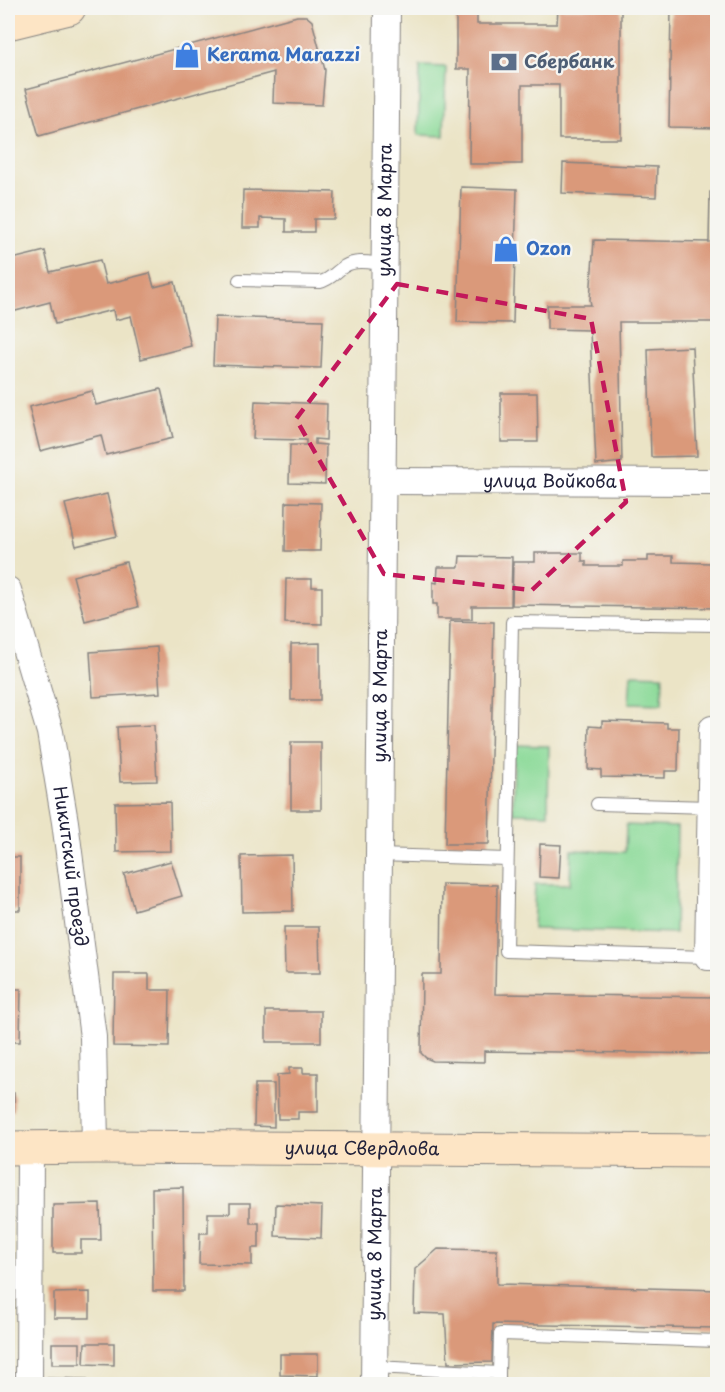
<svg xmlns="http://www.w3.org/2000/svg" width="725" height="1392" font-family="'Playpen Sans',sans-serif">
<rect width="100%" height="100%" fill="#f6f6f2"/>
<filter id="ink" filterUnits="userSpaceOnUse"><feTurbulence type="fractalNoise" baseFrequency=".0167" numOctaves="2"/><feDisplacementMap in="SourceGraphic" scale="12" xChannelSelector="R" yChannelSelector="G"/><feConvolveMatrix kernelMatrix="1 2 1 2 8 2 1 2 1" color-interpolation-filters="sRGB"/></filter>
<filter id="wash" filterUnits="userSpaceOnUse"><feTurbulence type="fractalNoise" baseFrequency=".008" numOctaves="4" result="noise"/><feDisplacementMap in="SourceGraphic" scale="24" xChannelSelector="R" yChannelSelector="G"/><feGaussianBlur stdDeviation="1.35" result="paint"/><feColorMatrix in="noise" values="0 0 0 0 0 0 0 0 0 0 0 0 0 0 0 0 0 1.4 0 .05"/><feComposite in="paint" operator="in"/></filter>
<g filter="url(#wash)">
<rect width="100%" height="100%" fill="#ebe4c6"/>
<g fill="#8cda99" stroke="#577e6a" stroke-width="1.5">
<path d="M 420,66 L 446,67 L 444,136 L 418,135 Z"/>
<path d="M 631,674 L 663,675 L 662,704 L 629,703 Z"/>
<path d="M 514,745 L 549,746 L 548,814 L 513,813 Z"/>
<path d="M 626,825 L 677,827 L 675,933 L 533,929 L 535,884 L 570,884 L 571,850 L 625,852 Z"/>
</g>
<g id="blocks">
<g fill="#da997a">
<path d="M 558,8 L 621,8 L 621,139 L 559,139 L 559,85 L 522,85 L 522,164 L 469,164 L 470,69 L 456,69 L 456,14 L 477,14 L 477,24 L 557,24 Z"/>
<path d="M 671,8 L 718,8 L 718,128 L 669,127 Z"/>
<path d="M 297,16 L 306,16 L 312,21 L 325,70 L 322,105 L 273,103 L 274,72 L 39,136 L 26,89 Z"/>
<path d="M 563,163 L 657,167 L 656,197 L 562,193 Z"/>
<path d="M 461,187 L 517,189 L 513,323 L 457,322 Z"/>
<path d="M 243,190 L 335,192 L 334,219 L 314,219 L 314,232 L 286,232 L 286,219 L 260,218 L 260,228 L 242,228 Z"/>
<path d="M 710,192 L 718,192 L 718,322 L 619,322 L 622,462 L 596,465 L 590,330 L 547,329 L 547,305 L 591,305 L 590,300 L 594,240 L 709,242 Z"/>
<path d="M 45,251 L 50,272 L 100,260 L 106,284 L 150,273 L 154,287 L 175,282 L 191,346 L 141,359 L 131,316 L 115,320 L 113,310 L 55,324 L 50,302 L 8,313 L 8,260 Z"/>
<path d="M 215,317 L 323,320 L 321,368 L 213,365 Z"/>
<path d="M 692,347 L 697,456 L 651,457 L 648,349 Z"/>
<path d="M 161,389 L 173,438 L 106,455 L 101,435 L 40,451 L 29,407 L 92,391 L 96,405 Z"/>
<path d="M 501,393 L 537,393 L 538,442 L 501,442 Z"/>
<path d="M 255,401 L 327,404 L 326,440 L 315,439 L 315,444 L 326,445 L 325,484 L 289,483 L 290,445 L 306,445 L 306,440 L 253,439 Z"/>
<path d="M 107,494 L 117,536 L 76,546 L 65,504 Z"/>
<path d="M 286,502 L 321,503 L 320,551 L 285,551 Z"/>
<path d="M 535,553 L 582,553 L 582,561 L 586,561 L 586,566 L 623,566 L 623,561 L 648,561 L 648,556 L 673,556 L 673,562 L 711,563 L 711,554 L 718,554 L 718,608 L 512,605 L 513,562 L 535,562 Z"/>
<path d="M 460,556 L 512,557 L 511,606 L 472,606 L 472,619 L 437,619 L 437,604 L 433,604 L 433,582 L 437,583 L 438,567 L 459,567 Z"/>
<path d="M 126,562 L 138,607 L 85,621 L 73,576 Z"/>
<path d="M 286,579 L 312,579 L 312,587 L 322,587 L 322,624 L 285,623 Z"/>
<path d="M 450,621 L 494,622 L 489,844 L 445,844 Z"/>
<path d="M 320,643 L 320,700 L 291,700 L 291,644 Z"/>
<path d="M 157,647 L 160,693 L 93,697 L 90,652 Z"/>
<path d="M 602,721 L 667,723 L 667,728 L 679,728 L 678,771 L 665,771 L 665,778 L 601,777 L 601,770 L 588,769 L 589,726 L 602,727 Z"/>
<path d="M 154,725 L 157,781 L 120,782 L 117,727 Z"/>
<rect x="291" y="742" width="30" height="68"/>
<path d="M 170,802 L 171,851 L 116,852 L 115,803 Z"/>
<path d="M 540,844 L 561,845 L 559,878 L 539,877 Z"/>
<path d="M 292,855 L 293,911 L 242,912 L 241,856 Z"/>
<rect x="8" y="857" width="12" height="53"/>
<path d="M 171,861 L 182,896 L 134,910 L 124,874 Z"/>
<path d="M 442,884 L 497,885 L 495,994 L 718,997 L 718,1054 L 484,1051 L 484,1062 L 433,1061 L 426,1058 L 421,1053 L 422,974 L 441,974 Z"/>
<path d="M 284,927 L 319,927 L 320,973 L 285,973 Z"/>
<path d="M 114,974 L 149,974 L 149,990 L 170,990 L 169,1047 L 113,1046 Z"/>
<path d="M 8,989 L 21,989 L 20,1042 L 8,1042 Z"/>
<rect x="266" y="1011" width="55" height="31"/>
<path d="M 289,1068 L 303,1068 L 303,1073 L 318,1073 L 318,1112 L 298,1112 L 298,1119 L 278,1119 L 277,1075 L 289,1074 Z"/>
<path d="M 255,1084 L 274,1084 L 274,1127 L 254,1126 Z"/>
<rect x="8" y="1093" width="6" height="18"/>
<path d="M 183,1187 L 184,1291 L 153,1291 L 152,1188 Z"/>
<path d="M 230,1203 L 250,1203 L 250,1223 L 259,1223 L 259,1248 L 252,1248 L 252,1265 L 199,1264 L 200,1233 L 208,1233 L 208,1213 L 230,1213 Z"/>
<path d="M 100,1204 L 101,1240 L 81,1240 L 81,1253 L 53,1253 L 53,1205 Z"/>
<path d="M 276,1204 L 322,1206 L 321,1238 L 275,1236 Z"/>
<path d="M 438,1249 L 497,1250 L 497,1284 L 718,1290 L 718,1328 L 493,1324 L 492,1362 L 448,1363 L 445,1314 L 414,1313 L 415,1269 Z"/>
<path d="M 90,1292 L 90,1318 L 54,1318 L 54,1293 Z"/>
<rect x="52" y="1343" width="28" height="21"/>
<path d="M 85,1343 L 114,1343 L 114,1365 L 84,1364 Z"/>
<path d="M 280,1354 L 318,1354 L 318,1376 L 280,1375 Z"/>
<path d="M 43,1378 L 87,1379 L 86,1384 L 43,1384 Z"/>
</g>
</g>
</g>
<g filter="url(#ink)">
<use href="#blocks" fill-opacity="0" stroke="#868380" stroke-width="1.5"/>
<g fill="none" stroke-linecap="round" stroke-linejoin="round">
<g stroke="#868380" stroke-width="14">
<g id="lane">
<path d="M 239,280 L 320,282 C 331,280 336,271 345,266 C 356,259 372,263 384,264"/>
<path d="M 597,804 L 711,807"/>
<path d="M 378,855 L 507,859"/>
<path d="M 708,957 L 506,951 L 512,622 L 718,625"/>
<path d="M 374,1367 L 499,1373 L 499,1384"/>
<path d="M 499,1373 L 500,1334 L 718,1341"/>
</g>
</g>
<g stroke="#868380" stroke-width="28">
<g id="street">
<path id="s1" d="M 382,481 L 718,482"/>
<path id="s2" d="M 8,590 L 50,732 L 65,822 L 93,1037 L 95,1147"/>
<path d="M 712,729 L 708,957 L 718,957"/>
<path d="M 29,1384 L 30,1147"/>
<path id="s3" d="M 374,1384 L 387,8"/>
</g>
</g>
<g stroke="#868380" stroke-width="35">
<g id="secondary">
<path d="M 8,23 L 69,8"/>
<path id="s4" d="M 8,1148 L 95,1147 L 718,1151"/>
</g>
</g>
<use href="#lane" stroke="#fff" stroke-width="12"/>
<use href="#street" stroke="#fff" stroke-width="26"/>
<use href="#secondary" stroke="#fde5c5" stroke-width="33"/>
</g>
</g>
<path fill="none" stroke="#c2185b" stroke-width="4.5" stroke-dasharray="12 8" stroke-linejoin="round" d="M 397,284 L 591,319 L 626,502 L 532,590 L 384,574 L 296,419 Z"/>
<defs>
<g id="shop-bare" transform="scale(2.07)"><path d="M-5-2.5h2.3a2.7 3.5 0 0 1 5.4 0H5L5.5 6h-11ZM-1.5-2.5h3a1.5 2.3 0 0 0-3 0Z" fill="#3f7fe0" stroke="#f6f6f2" stroke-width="2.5" paint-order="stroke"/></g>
<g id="bank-bare" transform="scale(2.07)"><path d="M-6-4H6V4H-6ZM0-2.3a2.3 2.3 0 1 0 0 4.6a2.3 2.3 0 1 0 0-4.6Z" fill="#5c6f8a" stroke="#f6f6f2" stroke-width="2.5" paint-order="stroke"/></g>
</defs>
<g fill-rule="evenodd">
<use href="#shop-bare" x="187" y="55"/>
<use href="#bank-bare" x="504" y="62"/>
<use href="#shop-bare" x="506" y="249"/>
</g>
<g text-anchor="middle" stroke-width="4.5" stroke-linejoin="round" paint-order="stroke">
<g font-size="18" font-weight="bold" fill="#366cbe" stroke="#f6f6f2" text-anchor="start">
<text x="207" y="61">Kerama Marazzi</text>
<text x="526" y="255">Ozon</text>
</g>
<g font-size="18" font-weight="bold" fill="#4e5e75" stroke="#f6f6f2" text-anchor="start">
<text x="524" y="68">Сбербанк</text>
</g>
<g font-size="18" fill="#22223b" stroke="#f6f6f2">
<text dy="6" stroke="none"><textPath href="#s3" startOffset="1174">улица 8 Марта</textPath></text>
<text dy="6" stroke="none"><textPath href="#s1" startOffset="168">улица Войкова</textPath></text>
<text dy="6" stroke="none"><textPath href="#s3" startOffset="688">улица 8 Марта</textPath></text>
<text dy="6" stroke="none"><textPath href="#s2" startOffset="284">Никитский проезд</textPath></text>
<text dy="6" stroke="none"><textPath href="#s4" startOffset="354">улица Свердлова</textPath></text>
<text dy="6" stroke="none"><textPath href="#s3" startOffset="130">улица 8 Марта</textPath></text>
</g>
</g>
<rect width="725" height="1392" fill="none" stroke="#f6f6f2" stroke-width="30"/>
</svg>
